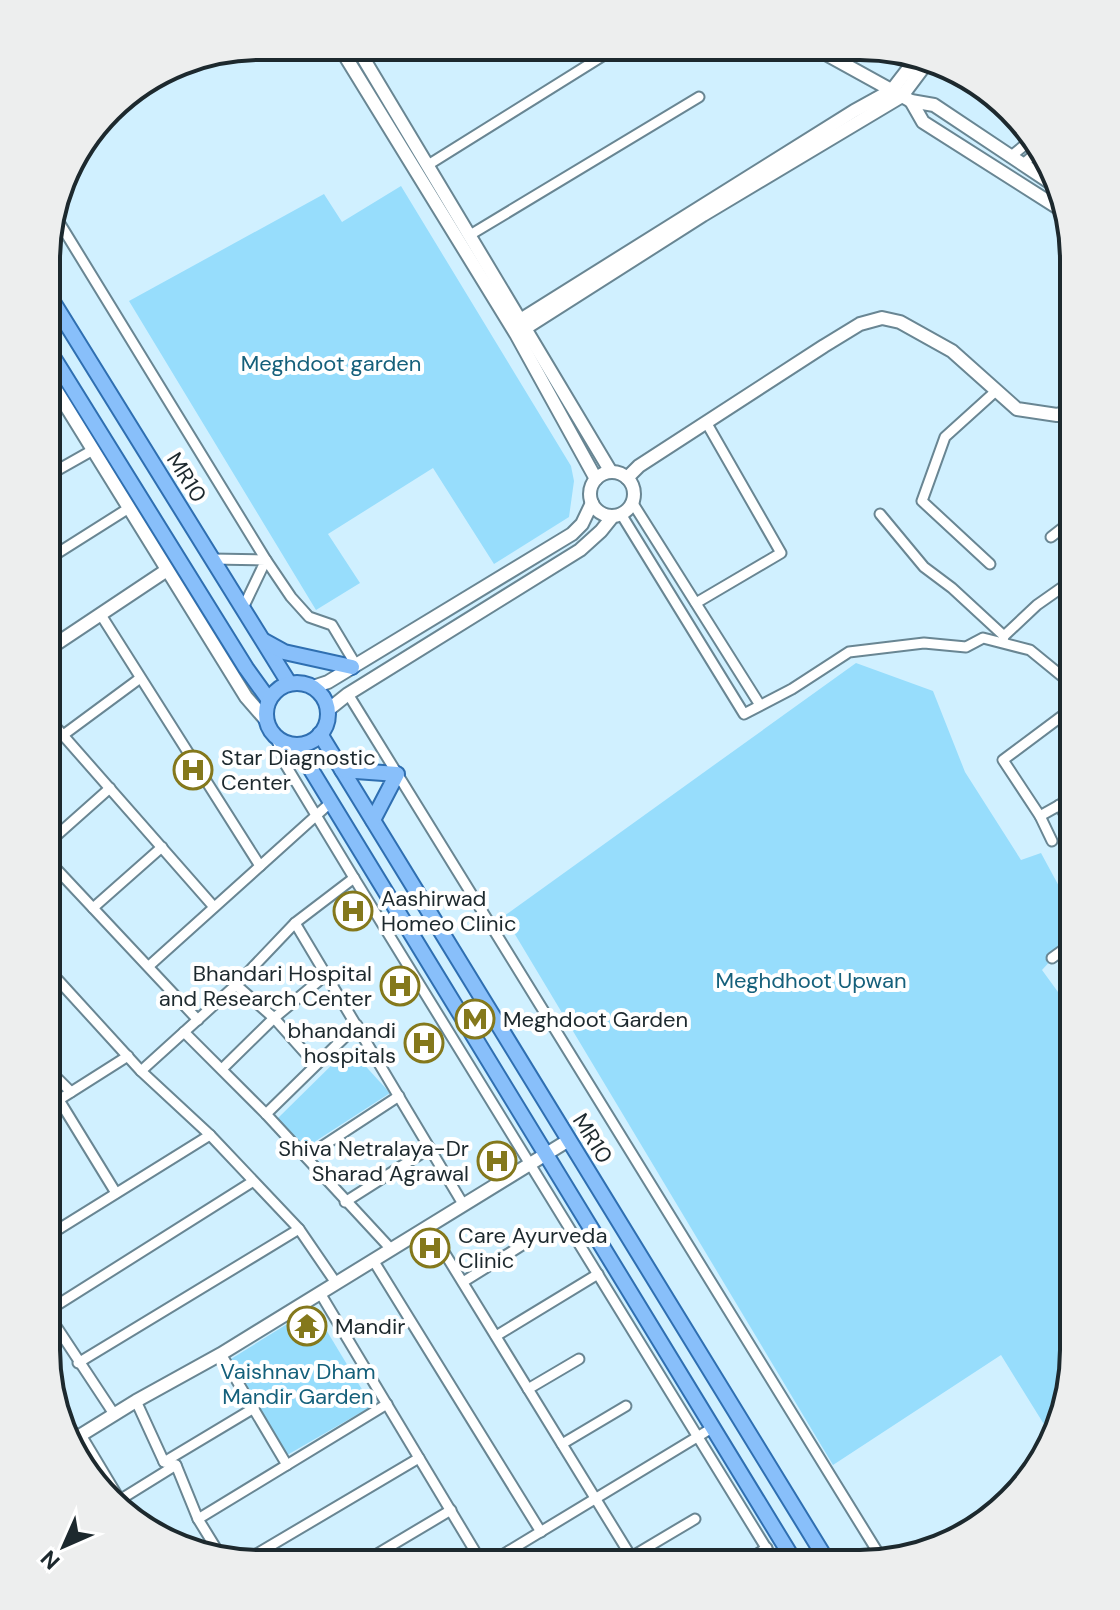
<svg xmlns="http://www.w3.org/2000/svg" width="1120" height="1610" font-family="'DM Sans',sans-serif">
<rect width="100%" height="100%" fill="#d0f0ff"/>
<g fill="#97ddfc">
<path d="M 401,186 L 571,466 L 574,481 L 569,517 L 494,564 L 433,468 L 328,534 L 360,583 L 316,610 L 129,301 L 324,194 L 342,222 Z"/>
<path d="M 856,663 L 933,691 L 965,772 L 1021,860 L 1041,853 L 1074,914 L 1074,935 L 1042,970 L 1074,1014 L 1074,1364 L 1050,1434 L 1001,1355 L 833,1465 L 504,916 Z"/>
<path d="M 349,1048 L 390,1093 L 305,1148 L 275,1121 Z"/>
<path d="M 313,1308 L 372,1406 L 282,1458 L 226,1362 Z"/>
</g>
<g fill="none" stroke-linecap="round" stroke-linejoin="round">
<path stroke="#6670a3" stroke-width="3" d="M 566,47 L 570,55"/>
<g stroke="#698693" stroke-width="13">
<g id="street">
<path d="M 1010,157 L 1031,140"/>
<path d="M 428,165 L 617,47"/>
<path d="M 1022,165 L 1039,150"/>
<path d="M 54,214 L 266,560 L 291,597 L 309,617 L 332,625 L 356,665"/>
<path d="M 470,235 L 699,97"/>
<path d="M 47,476 L 93,450"/>
<path d="M 632,502 L 760,705"/>
<path d="M 621,514 L 744,714 L 792,689 L 849,652 L 924,643 L 966,647 L 983,638 L 1030,650 L 1074,686"/>
<path d="M 880,514 L 924,567 L 952,588 L 1004,636"/>
<path d="M 1051,537 L 1074,519"/>
<path d="M 53,556 L 129,508"/>
<path d="M 212,559 L 266,560 L 243,608"/>
<path d="M 990,564 L 922,501 L 945,437 L 997,390"/>
<path d="M 696,603 L 781,553 L 706,422"/>
<path d="M 101,615 L 260,866"/>
<path d="M 1003,641 L 1004,636 L 1037,605 L 1074,579"/>
<path d="M 348,694 L 882,1559"/>
<path d="M 47,717 L 214,907"/>
<path d="M 276,737 L 285,764 L 354,878 L 776,1564"/>
<path d="M 47,747 L 139,679"/>
<path d="M 1059,805 L 1074,830"/>
<path d="M 1040,816 L 1074,797"/>
<path d="M 1052,841 L 1040,816 L 1003,760 L 1074,707"/>
<path d="M 47,844 L 110,788"/>
<path d="M 47,859 L 198,1020"/>
<path d="M 93,908 L 162,847"/>
<path d="M 295,923 L 463,1204"/>
<path d="M 1052,958 L 1074,942"/>
<path d="M 149,966 L 329,804"/>
<path d="M 47,968 L 141,1071 L 210,1135 L 299,1229 L 336,1283"/>
<path d="M 236,985 L 274,1018 L 315,1064"/>
<path d="M 184,1032 L 266,1114 L 390,1248"/>
<path d="M 46,1067 L 71,1092"/>
<path d="M 222,1069 L 274,1018 L 327,974"/>
<path d="M 141,1071 L 236,985 L 295,923 L 354,878"/>
<path d="M 59,1100 L 116,1193"/>
<path d="M 46,1108 L 128,1056"/>
<path d="M 266,1114 L 357,1025"/>
<path d="M 306,1157 L 399,1096"/>
<path d="M 345,1202 L 430,1148"/>
<path d="M 46,1206 L 60,1228"/>
<path d="M 428,1226 L 635,1563"/>
<path d="M 46,1237 L 210,1135"/>
<path d="M 373,1260 L 541,1532"/>
<path d="M 463,1282 L 524,1244"/>
<path d="M 320,1293 L 482,1563"/>
<path d="M 46,1311 L 114,1414"/>
<path d="M 46,1312 L 252,1182"/>
<path d="M 496,1336 L 598,1274"/>
<path d="M 221,1354 L 287,1465"/>
<path d="M 78,1363 L 299,1229"/>
<path d="M 528,1389 L 579,1359"/>
<path d="M 136,1401 L 164,1462 L 176,1465 L 198,1519 L 222,1558"/>
<path d="M 81,1435 L 120,1500"/>
<path d="M 562,1444 L 626,1406"/>
<path d="M 164,1462 L 254,1408"/>
<path d="M 118,1501 L 176,1465"/>
<path d="M 198,1519 L 387,1404"/>
<path d="M 935,1547 L 979,1520"/>
<path d="M 509,1551 L 516,1563"/>
<path d="M 631,1557 L 695,1519"/>
<path d="M 243,1562 L 419,1458"/>
<path d="M 362,1563 L 451,1510"/>
<path d="M 489,1563 L 712,1428"/>
<path d="M 741,1564 L 767,1548"/>
</g>
</g>
<g stroke="#698693" stroke-width="16">
<g id="secondary">
<path d="M 339,46 L 516,334 L 596,479"/>
<path d="M 356,46 L 611,472"/>
<path d="M 815,48 L 911,101 L 934,105 L 1057,187"/>
<path d="M 911,101 L 923,122 L 1063,211"/>
<path d="M 517,322 L 854,111 L 892,90 L 916,59"/>
<path d="M 521,331 L 703,215 L 902,96 L 926,64"/>
<path d="M 48,377 L 246,697 L 266,720"/>
<circle cx="612" cy="494" r="22"/>
<path d="M 627,478 L 639,466 L 824,346 L 860,324 L 882,318 L 900,322 L 952,351 L 1017,409 L 1057,415 L 1074,410"/>
<path d="M 47,650 L 167,570"/>
<path d="M 313,687 L 328,682 L 572,534 L 582,524 L 592,503"/>
<path d="M 328,710 L 348,694 L 580,550 L 601,531 L 613,516"/>
<path d="M 68,1443 L 136,1401 L 221,1354 L 569,1140"/>
</g>
</g>
<g stroke="#2f6fb1" stroke-width="18">
<g id="primary">
<path d="M 48,294 L 289,683"/>
<path d="M 48,349 L 246,668 L 269,700"/>
<path d="M 264,641 L 284,652 L 352,667"/>
<circle cx="297" cy="714" r="31"/>
<path d="M 320,734 L 829,1564"/>
<path d="M 296,745 L 796,1564"/>
<path d="M 342,770 L 397,774 L 373,820"/>
</g>
</g>
<use href="#street" stroke="#fff" stroke-width="9"/>
<use href="#secondary" stroke="#fff" stroke-width="12"/>
<use href="#primary" stroke="#88bffa" stroke-width="14"/>
</g>
<defs>
<g id="hospital-ring" transform="scale(2)"><circle r="9.5" fill="#fff" stroke="#84781c" stroke-width="1.5"/><path d="M-5-5h3v3.5h4V-5h3V5h-3V1.5h-4V5h-3Z" fill="#84781c"/></g>
<g id="metro-ring" transform="scale(2)"><circle r="9.5" fill="#fff" stroke="#84781c" stroke-width="1.5"/><path d="M-5.5 5V-5H-3L0 0L3-5H5.5V5H3V-.5L0 4L-3-.5V5Z" fill="#84781c"/></g>
<g id="temple-ring" transform="scale(2)"><circle r="9.5" fill="#fff" stroke="#84781c" stroke-width="1.5"/><path d="M0-6L5-2H3V0L6.5 2.5H4V6H1.5V3h-3V6H-4V2.5H-6.5L-3 0V-2H-5Z" fill="#84781c"/></g>
</defs>
<g fill-rule="evenodd">
<use href="#hospital-ring" x="193" y="770"/>
<use href="#hospital-ring" x="353" y="911"/>
<use href="#hospital-ring" x="400" y="986"/>
<use href="#metro-ring" x="475" y="1019"/>
<use href="#hospital-ring" x="424" y="1043"/>
<use href="#hospital-ring" x="497" y="1161"/>
<use href="#hospital-ring" x="430" y="1248"/>
<use href="#temple-ring" x="307" y="1326"/>
</g>
<g text-anchor="middle" stroke-width="8" stroke-linejoin="round" paint-order="stroke">
<g font-size="22" fill="#15607b" stroke="#fff">
<text x="331" y="371">Meghdoot garden</text>
<text x="811" y="988">Meghdhoot Upwan</text>
<text x="298" y="1379">Vaishnav Dham<tspan x="298" dy="25">Mandir Garden</tspan></text>
</g>
<g font-size="22" fill="#1d292e" stroke="#fff">
<text transform="translate(187 477) rotate(58)" y="8">MR10</text>
<text transform="translate(593 1138) rotate(58)" y="8">MR10</text>
</g>
<g font-size="22" fill="#1d292e" stroke="#fff" text-anchor="start">
<text x="221" y="765">Star Diagnostic<tspan x="221" dy="25">Center</tspan></text>
<text x="381" y="906">Aashirwad<tspan x="381" dy="25">Homeo Clinic</tspan></text>
<text x="372" y="981" text-anchor="end">Bhandari Hospital<tspan x="372" dy="25">and Research Center</tspan></text>
<text x="503" y="1027">Meghdoot Garden</text>
<text x="396" y="1038" text-anchor="end">bhandandi<tspan x="396" dy="25">hospitals</tspan></text>
<text x="469" y="1156" text-anchor="end">Shiva Netralaya-Dr<tspan x="469" dy="25">Sharad Agrawal</tspan></text>
<text x="458" y="1243">Care Ayurveda<tspan x="458" dy="25">Clinic</tspan></text>
<text x="335" y="1334">Mandir</text>
</g>
</g>
<path d="M0 0H1120V1610H0ZM260 60H860A200 200 0 0 1 1060 260V1350A200 200 0 0 1 860 1550H260A200 200 0 0 1 60 1350V260A200 200 0 0 1 260 60Z" fill="#edeeee" fill-rule="evenodd"/>
<path fill="none" stroke="#1d292e" stroke-width="4" d="M260 60H860A200 200 0 0 1 1060 260V1350A200 200 0 0 1 860 1550H260A200 200 0 0 1 60 1350V260A200 200 0 0 1 260 60Z"/>
<g transform="translate(64 1546) rotate(225)" stroke="#ffffff" stroke-width="6" paint-order="stroke">
<path d="M0-6L14 30L0 20L-14 30Z" fill="#1d292e"/>
<text y="-12" font-size="22" font-weight="bold" text-anchor="middle" fill="#1d292e">N</text>
</g>
</svg>
